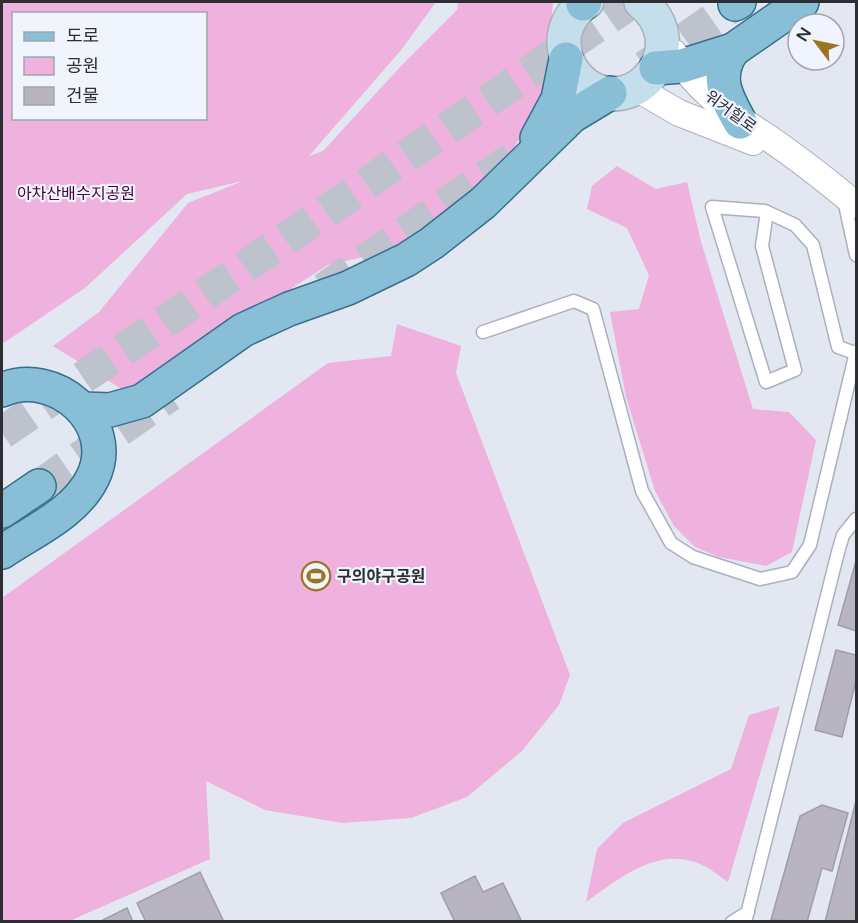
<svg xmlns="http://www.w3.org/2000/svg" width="858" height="923" font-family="'Varela Round','Noto Sans KR',sans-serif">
<rect width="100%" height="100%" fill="#e2e7f2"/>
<g fill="#efb1de" fill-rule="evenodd">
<path d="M 2,2 L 436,2 L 402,49 L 309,156 L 323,151 L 401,66 L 457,10 L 458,2 L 551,2 L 553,4 L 541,104 L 486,192 L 406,247 L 328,265 L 128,393 L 53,346 L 99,312 L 188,203 L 243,181 L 187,194 L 85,288 L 2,344 ZM 14,14 L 206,14 L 206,118 L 14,118 Z"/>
<path d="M 617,166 L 656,189 L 687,182 L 701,242 L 753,409 L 789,412 L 816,440 L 792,552 L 766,566 L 719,557 L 695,547 L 674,526 L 655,491 L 626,397 L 610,312 L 639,309 L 649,275 L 627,228 L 587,209 L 592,186 Z"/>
<path d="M 397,324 L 461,346 L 456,373 L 570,675 L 559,705 L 522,751 L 467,797 L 411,818 L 343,823 L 265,810 L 206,781 L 210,859 L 74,919 L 73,921 L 2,921 L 2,598 L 328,363 L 391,356 Z"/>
<path d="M 780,706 L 728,882 C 719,876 710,868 700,864 C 657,846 619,879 586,902 L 597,849 L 623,823 L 731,769 L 749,715 Z"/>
</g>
<g fill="#b8b5c0" stroke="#a19da8" stroke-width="1.5">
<path d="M 856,561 L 856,631 L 838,625 Z"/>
<path d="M 836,650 L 856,655 L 856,681 L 842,737 L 815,730 Z"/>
<path d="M 856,801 L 856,922 L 825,922 Z"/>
<path d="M 822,805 L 848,813 L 832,871 L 822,868 L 807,922 L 771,920 L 800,816 Z"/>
<path d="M 200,872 L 224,922 L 146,922 L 137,903 Z"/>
<path d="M 475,876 L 483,892 L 503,883 L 522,922 L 455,922 L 441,893 Z"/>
<path d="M 127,908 L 133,922 L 99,922 Z"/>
</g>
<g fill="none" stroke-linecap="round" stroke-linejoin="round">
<g stroke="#bec2cc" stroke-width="33" stroke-dasharray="33 16" stroke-linecap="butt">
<path d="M 645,67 L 735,4"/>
<path d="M 324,289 L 523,151"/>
<path d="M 2,433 L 632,2"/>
<path d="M 39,486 L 170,395"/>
</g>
<g stroke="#abb0bb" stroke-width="15">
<g id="service">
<path d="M 844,200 L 856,255"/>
<path d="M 767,212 L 762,246 L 795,370 L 766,382 L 712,207 L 765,211 L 767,212 L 795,225 L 813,245 L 838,347 L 855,353"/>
<path d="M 483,332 L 574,301 L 593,309 L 642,491 L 671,543 L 693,557 L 760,579 L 792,572 L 810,545 L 856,352"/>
<path d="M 732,922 L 748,912"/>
<path d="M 745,922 L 838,552 L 843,535 L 856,519"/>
</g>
</g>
<g stroke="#abb0bb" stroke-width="28">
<g id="minor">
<path d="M 674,53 C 697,90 725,110 761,133 C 794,155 826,180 856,205"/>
<path d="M 636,88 L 679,113 L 753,142"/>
</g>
</g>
<g stroke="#abb0bb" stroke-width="36">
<path id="secondary" d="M 587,2 C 573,10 563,27 564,44 C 565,60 572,74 585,84 C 636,121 695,45 641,2"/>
</g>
<g stroke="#35708c" stroke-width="36">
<g id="primary">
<path d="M 583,4 L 585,2"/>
<path d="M 735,4 L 739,2"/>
<path d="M 733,50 C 714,76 726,97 740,122"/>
<path d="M 656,68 L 682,66 L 733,50 L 802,2"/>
<path d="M 537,138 L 558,99 L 566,59"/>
<path d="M 2,390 C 54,367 119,422 93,477 C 76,513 33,531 2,552"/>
<path d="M 83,409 L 110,410 L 142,401 L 243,330 L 289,309 L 348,288 L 406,260 L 432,243 L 483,203 L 572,116 L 610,93"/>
<path d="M 2,511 L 39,486"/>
</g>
</g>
<use href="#service" stroke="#fff" stroke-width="12"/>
<use href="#minor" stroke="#fff" stroke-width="26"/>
<use href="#secondary" stroke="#c4dfeb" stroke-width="33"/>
<use href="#primary" stroke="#89bed7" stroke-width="33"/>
</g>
<defs>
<g id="stadium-ring" transform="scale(1.5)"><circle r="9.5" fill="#f0f4fd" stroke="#9d7522" stroke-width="1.5"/><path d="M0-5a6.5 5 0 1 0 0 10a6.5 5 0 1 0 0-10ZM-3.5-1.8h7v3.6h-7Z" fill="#9d7522"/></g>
</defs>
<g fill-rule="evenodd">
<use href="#stadium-ring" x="316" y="576"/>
</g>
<g text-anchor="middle" stroke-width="4.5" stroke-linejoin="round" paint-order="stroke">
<g font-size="16" fill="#2c2e32" stroke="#f0f4fd">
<text transform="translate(731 111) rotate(36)" y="6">워커힐로</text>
</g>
<g font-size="16" fill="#4c0040" stroke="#f0f4fd">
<text x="76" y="199">아차산배수지공원</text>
</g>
<g font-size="16" font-weight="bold" fill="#2c2e32" stroke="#f0f4fd" text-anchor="start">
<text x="337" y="582">구의야구공원</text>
</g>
</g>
<rect width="858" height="923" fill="none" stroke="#2c2e32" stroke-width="6"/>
<rect x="12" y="12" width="195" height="108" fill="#f0f4fd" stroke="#a2a5ac" stroke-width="1.5"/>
<rect x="24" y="32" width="30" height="9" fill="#89bed7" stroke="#a2a5ac" stroke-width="1.5"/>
<text x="66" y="42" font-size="18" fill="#2c2e32">도로</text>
<rect x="24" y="57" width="30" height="18" fill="#efb1de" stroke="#a2a5ac" stroke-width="1.5"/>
<text x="66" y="72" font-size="18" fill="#2c2e32">공원</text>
<rect x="24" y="87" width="30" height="18" fill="#b8b5c0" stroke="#a2a5ac" stroke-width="1.5"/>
<text x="66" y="102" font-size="18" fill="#2c2e32">건물</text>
<g transform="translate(816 42) rotate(302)"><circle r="28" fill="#f0f4fd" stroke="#a2a5ac" stroke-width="1.5"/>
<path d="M0-4.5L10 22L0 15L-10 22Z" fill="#9d7522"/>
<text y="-9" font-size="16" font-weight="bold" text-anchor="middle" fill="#2c2e32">N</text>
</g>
</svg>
